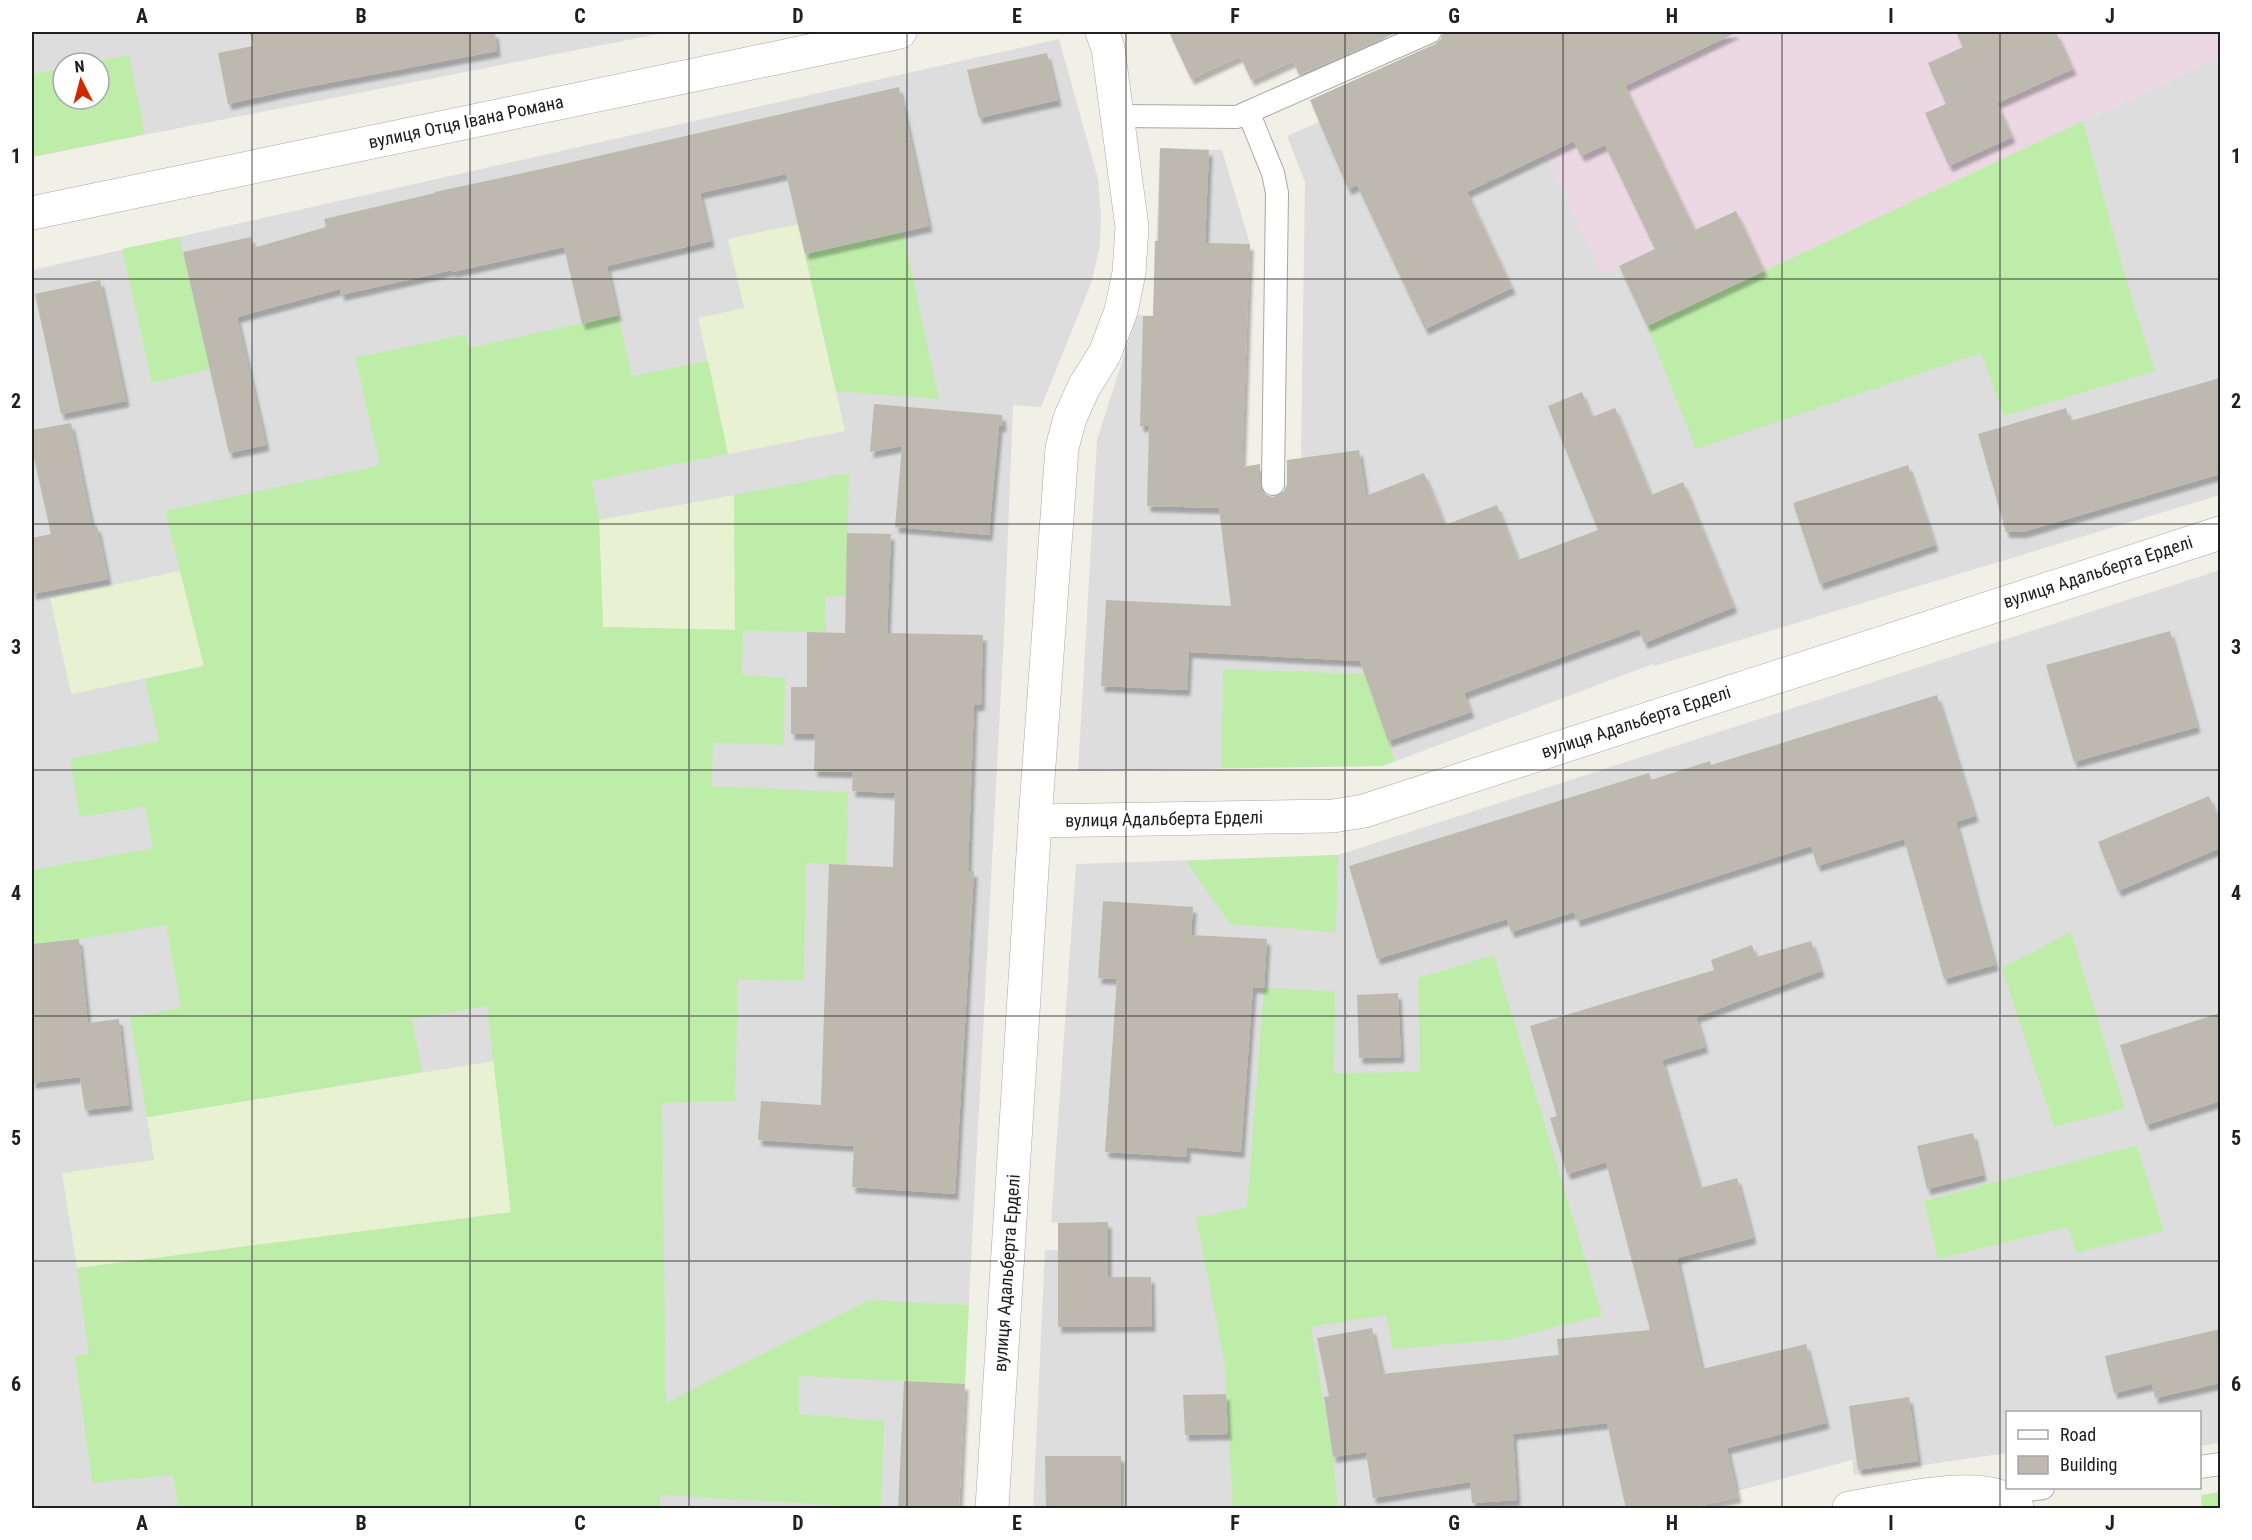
<svg xmlns="http://www.w3.org/2000/svg" width="2252" height="1540" font-family="'Roboto Condensed',sans-serif">
<defs>
<filter id="shadow"><feDropShadow dx="3.5" dy="6" stdDeviation="1.5" flood-color="#0004"/></filter>
</defs>
<rect width="100%" height="100%" fill="#f1f0e6"/>
<g fill="#dedddd" fill-rule="evenodd">
<path d="M 32,32 L 669,32 L 32,157 ZM 63,63 L 99,63 L 99,99 L 63,99 Z"/>
<path d="M 1059,39 L 1098,179 L 1101,215 L 1100,245 L 1092,281 L 1041,407 L 1013,405 L 1004,635 L 958,1508 L 32,1508 L 32,270 Z"/>
<path d="M 2220,57 L 2220,495 L 1654,666 L 1653,664 L 1383,766 L 1078,771 L 1097,440 L 1137,315 L 1153,316 L 1160,148 L 1222,150 L 1250,244 L 1241,512 L 1308,503 L 1301,451 L 1305,182 L 1287,136 L 1380,95 L 1539,158 L 1546,155 L 1602,274 L 1619,266 L 1647,326 Z"/>
<path d="M 2220,570 L 2220,1443 L 2200,1446 L 2200,1412 L 2008,1412 L 2007,1453 L 1854,1475 L 1852,1460 L 1737,1491 L 1738,1497 L 1685,1508 L 1033,1508 L 1045,1250 L 1058,1250 L 1058,1223 L 1051,1222 L 1076,864 L 1338,855 Z"/>
</g>
<path fill="#ebd8e3" d="M 1519,32 L 2220,32 L 2220,57 L 1647,326 L 1619,266 L 1602,275 L 1546,155 L 1538,158 L 1486,47 Z"/>
<g fill="#e8f1d1">
<path d="M 798,224 L 845,431 L 728,454 L 698,318 L 744,308 L 728,239 Z"/>
<path d="M 734,495 L 735,630 L 603,627 L 599,520 Z"/>
<path d="M 180,571 L 204,666 L 71,694 L 50,598 Z"/>
<path d="M 494,1061 L 511,1213 L 77,1268 L 62,1173 L 154,1160 L 147,1117 Z"/>
</g>
<g fill="#beedaa">
<path d="M 129,55 L 145,134 L 32,157 L 32,74 L 63,68 L 63,99 L 99,99 L 99,63 L 87,63 Z"/>
<path d="M 2083,121 L 2125,276 L 2155,371 L 2004,416 L 1981,353 L 1696,449 L 1647,326 Z"/>
<path d="M 903,232 L 939,399 L 836,391 L 805,254 Z"/>
<path d="M 179,237 L 210,369 L 152,383 L 122,249 Z"/>
<path d="M 618,315 L 632,376 L 708,361 L 728,454 L 592,481 L 599,520 L 603,627 L 735,630 L 734,495 L 849,473 L 846,596 L 825,596 L 826,632 L 743,631 L 742,675 L 785,678 L 784,745 L 713,743 L 712,786 L 848,792 L 847,865 L 806,863 L 804,981 L 738,979 L 735,1101 L 662,1103 L 666,1403 L 869,1300 L 969,1305 L 965,1384 L 799,1376 L 799,1414 L 884,1421 L 881,1508 L 660,1495 L 659,1508 L 178,1508 L 173,1475 L 92,1483 L 75,1356 L 89,1354 L 77,1268 L 511,1212 L 487,1006 L 412,1019 L 422,1072 L 147,1117 L 130,1017 L 181,1008 L 166,925 L 79,939 L 32,944 L 32,870 L 153,848 L 145,807 L 80,817 L 70,759 L 159,741 L 145,679 L 204,666 L 165,511 L 380,465 L 355,358 L 466,334 L 469,348 Z"/>
<path d="M 1223,669 L 1365,674 L 1395,761 L 1383,766 L 1221,768 Z"/>
<path d="M 1338,855 L 1336,932 L 1230,924 L 1186,861 Z"/>
<path d="M 2071,932 L 2125,1109 L 2054,1127 L 2002,968 Z"/>
<path d="M 1494,955 L 1602,1315 L 1511,1339 L 1393,1349 L 1386,1315 L 1311,1327 L 1333,1457 L 1338,1508 L 1233,1508 L 1224,1360 L 1196,1218 L 1247,1207 L 1264,988 L 1335,991 L 1334,1073 L 1420,1072 L 1418,978 Z"/>
<path d="M 2137,1145 L 2164,1231 L 2076,1253 L 2068,1227 L 1938,1259 L 1924,1201 Z"/>
<path d="M 2220,1492 L 2220,1508 L 2202,1508 L 2201,1495 Z"/>
</g>
<g fill="#beb9af" filter="url(#shadow)">
<path d="M 250,32 L 495,32 L 497,51 L 291,90 L 228,104 L 218,53 L 253,46 Z"/>
<path d="M 1169,32 L 1398,32 L 1299,75 L 1293,61 L 1251,80 L 1240,56 L 1191,79 Z"/>
<path d="M 1443,32 L 1737,32 L 1625,86 L 1695,230 L 1736,211 L 1764,271 L 1647,326 L 1619,266 L 1655,249 L 1605,145 L 1581,156 L 1574,141 L 1467,192 L 1512,288 L 1425,329 L 1357,185 L 1348,189 L 1310,100 L 1435,44 L 1441,39 Z"/>
<path d="M 1956,32 L 2056,32 L 2073,69 L 1997,103 L 2012,137 L 1949,166 L 1925,113 L 1946,104 L 1928,63 L 1963,47 Z"/>
<path d="M 1047,53 L 1058,100 L 979,118 L 967,70 Z"/>
<path d="M 899,87 L 929,226 L 805,254 L 786,174 L 700,193 L 711,241 L 607,266 L 618,315 L 582,324 L 564,247 L 452,272 L 452,270 L 341,295 L 340,289 L 237,317 L 266,445 L 229,453 L 183,252 L 251,237 L 253,248 L 326,227 L 324,219 L 435,193 L 435,192 L 546,168 Z"/>
<path d="M 1160,148 L 1209,150 L 1205,243 L 1250,244 L 1242,467 L 1260,464 L 1260,484 L 1266,495 L 1273,497 L 1284,491 L 1287,484 L 1287,460 L 1359,450 L 1366,496 L 1424,473 L 1445,525 L 1497,505 L 1518,560 L 1598,530 L 1548,406 L 1582,392 L 1592,417 L 1615,408 L 1651,495 L 1683,482 L 1734,607 L 1644,643 L 1639,629 L 1464,693 L 1471,712 L 1388,741 L 1360,661 L 1189,652 L 1187,690 L 1101,686 L 1106,600 L 1231,606 L 1219,508 L 1147,506 L 1149,426 L 1140,426 L 1143,316 L 1153,316 L 1155,241 L 1158,241 Z"/>
<path d="M 100,280 L 126,401 L 61,414 L 35,294 Z"/>
<path d="M 2220,378 L 2220,474 L 2023,532 L 2006,532 L 1978,434 L 2066,408 L 2070,421 Z"/>
<path d="M 874,404 L 1002,415 L 1003,426 L 999,426 L 989,535 L 895,527 L 902,446 L 870,452 Z"/>
<path d="M 71,423 L 92,526 L 97,526 L 108,579 L 32,594 L 32,538 L 51,534 L 32,449 L 32,430 Z"/>
<path d="M 1908,465 L 1935,545 L 1820,584 L 1793,503 Z"/>
<path d="M 847,533 L 891,534 L 887,633 L 983,635 L 981,705 L 974,705 L 968,871 L 974,871 L 955,1194 L 852,1187 L 854,1146 L 758,1140 L 761,1101 L 821,1105 L 829,864 L 893,867 L 895,793 L 852,791 L 853,772 L 814,771 L 815,734 L 791,734 L 791,687 L 807,687 L 807,632 L 845,633 Z"/>
<path d="M 2170,631 L 2197,727 L 2074,762 L 2046,665 Z"/>
<path d="M 1937,695 L 1975,816 L 1956,822 L 1995,965 L 1944,979 L 1904,839 L 1817,866 L 1811,846 L 1577,921 L 1574,912 L 1511,932 L 1507,919 L 1377,959 L 1349,866 L 1649,773 L 1651,780 L 1710,761 L 1711,765 Z"/>
<path d="M 2209,796 L 2220,823 L 2220,848 L 2118,891 L 2098,842 Z"/>
<path d="M 1103,901 L 1193,907 L 1191,935 L 1267,939 L 1264,988 L 1253,987 L 1241,1152 L 1187,1147 L 1187,1157 L 1105,1152 L 1117,979 L 1098,978 Z"/>
<path d="M 79,939 L 88,1023 L 119,1019 L 129,1105 L 85,1110 L 80,1077 L 32,1083 L 32,944 Z"/>
<path d="M 1811,941 L 1821,971 L 1696,1017 L 1705,1047 L 1662,1060 L 1700,1188 L 1737,1178 L 1753,1238 L 1677,1258 L 1702,1369 L 1806,1344 L 1826,1423 L 1727,1448 L 1738,1497 L 1685,1509 L 1626,1509 L 1607,1423 L 1513,1434 L 1517,1500 L 1472,1503 L 1470,1482 L 1373,1498 L 1366,1452 L 1333,1457 L 1324,1397 L 1329,1396 L 1317,1338 L 1372,1328 L 1382,1374 L 1559,1355 L 1557,1339 L 1650,1330 L 1606,1162 L 1567,1174 L 1550,1118 L 1557,1116 L 1530,1026 L 1714,970 L 1711,960 L 1752,945 L 1756,957 Z"/>
<path d="M 1398,993 L 1401,1057 L 1359,1058 L 1357,995 Z"/>
<path d="M 2220,1013 L 2220,1101 L 2146,1125 L 2120,1045 Z"/>
<path d="M 1973,1133 L 1983,1175 L 1927,1189 L 1917,1146 Z"/>
<path d="M 1108,1222 L 1108,1277 L 1151,1277 L 1152,1326 L 1058,1327 L 1058,1223 Z"/>
<path d="M 2220,1329 L 2220,1383 L 2155,1398 L 2152,1384 L 2114,1393 L 2105,1356 Z"/>
<path d="M 904,1381 L 965,1384 L 959,1509 L 898,1509 Z"/>
<path d="M 1226,1394 L 1228,1434 L 1185,1435 L 1183,1395 Z"/>
<path d="M 1909,1397 L 1918,1461 L 1858,1470 L 1849,1406 Z"/>
<path d="M 1045,1456 L 1121,1456 L 1121,1509 L 1046,1509 Z"/>
</g>
<g fill="none" stroke-linecap="round" stroke-linejoin="round">
<g stroke="#a7a7a7" stroke-width="24">
<g id="lane">
<path d="M 1249,114 L 1273,173 L 1277,193 L 1273,484"/>
<path d="M 1116,116 L 1237,117 L 1430,32"/>
<path d="M 2200,1467 L 2220,1464"/>
<path d="M 1995,1494 L 2043,1488"/>
</g>
</g>
<g stroke="#a7a7a7" stroke-width="34">
<g id="street">
<path d="M 32,213 L 900,32"/>
<path d="M 1035,821 L 1333,816 L 1364,811 L 2220,533"/>
<path d="M 992,1508 L 1035,821 L 1062,448 L 1070,418 L 1084,387 L 1105,353 L 1121,311 L 1129,273 L 1132,227 L 1108,48 L 1102,32"/>
<path d="M 1849,1508 C 1885,1503 1993,1474 2017,1508"/>
</g>
</g>
<use href="#lane" stroke="#fff" stroke-width="22"/>
<use href="#street" stroke="#fff" stroke-width="33"/>
</g>
<path fill="none" stroke="#202020" stroke-width="1.5" stroke-opacity="0.55" d="M 252,32 L 252,1508M 470,32 L 470,1508M 689,32 L 689,1508M 907,32 L 907,1508M 1126,32 L 1126,1508M 1345,32 L 1345,1508M 1563,32 L 1563,1508M 1782,32 L 1782,1508M 2000,32 L 2000,1508M 32,279 L 2220,279M 32,524 L 2220,524M 32,770 L 2220,770M 32,1016 L 2220,1016M 32,1261 L 2220,1261"/>
<g text-anchor="middle" stroke-width="4.5" stroke-linejoin="round" paint-order="stroke">
<g font-size="18" fill="#202020" stroke="#fff">
<text transform="translate(466 122) rotate(-12)" y="6">вулиця Отця Івана Романа</text>
<text transform="translate(2098 572) rotate(-18)" y="6">вулиця Адальберта Ерделі</text>
<text transform="translate(1636 722) rotate(-18)" y="6">вулиця Адальберта Ерделі</text>
<text transform="translate(1164 819) rotate(-1)" y="6">вулиця Адальберта Ерделі</text>
<text transform="translate(1007 1273) rotate(-86)" y="6">вулиця Адальберта Ерделі</text>
</g>
</g>
<rect width="2252" height="1540" fill="none" stroke="#ffffff" stroke-width="66"/>
<rect x="2006" y="1411" width="195" height="78" fill="#ffffff" stroke="#a6a6a6" stroke-width="1.5"/>
<rect x="2018" y="1430" width="30" height="9" fill="#ffffff" stroke="#a6a6a6" stroke-width="1.5"/>
<text x="2060" y="1441" font-size="18" fill="#202020">Road</text>
<rect x="2018" y="1456" width="30" height="18" fill="#beb9af" stroke="#a6a6a6" stroke-width="1.5"/>
<text x="2060" y="1471" font-size="18" fill="#202020">Building</text>
<g transform="translate(81 81) rotate(354)"><circle r="28" fill="#ffffff" stroke="#a6a6a6" stroke-width="1.5"/>
<path d="M0-4.5L10 22L0 15L-10 22Z" fill="#d02800"/>
<text y="-9" font-size="16" font-weight="bold" text-anchor="middle" fill="#202020">N</text>
</g>
<rect x="33" y="33" width="2186" height="1474" fill="none" stroke="#202020" stroke-width="2"/>
<g font-size="20" text-anchor="middle" font-weight="bold" fill="#202020">
<text x="142" y="23">A</text>
<text x="361" y="23">B</text>
<text x="580" y="23">C</text>
<text x="798" y="23">D</text>
<text x="1017" y="23">E</text>
<text x="1235" y="23">F</text>
<text x="1454" y="23">G</text>
<text x="1672" y="23">H</text>
<text x="1891" y="23">I</text>
<text x="2110" y="23">J</text>
<text x="16" y="163">1</text>
<text x="2236" y="163">1</text>
<text x="16" y="408">2</text>
<text x="2236" y="408">2</text>
<text x="16" y="654">3</text>
<text x="2236" y="654">3</text>
<text x="16" y="900">4</text>
<text x="2236" y="900">4</text>
<text x="16" y="1145">5</text>
<text x="2236" y="1145">5</text>
<text x="16" y="1391">6</text>
<text x="2236" y="1391">6</text>
<text x="142" y="1530">A</text>
<text x="361" y="1530">B</text>
<text x="580" y="1530">C</text>
<text x="798" y="1530">D</text>
<text x="1017" y="1530">E</text>
<text x="1235" y="1530">F</text>
<text x="1454" y="1530">G</text>
<text x="1672" y="1530">H</text>
<text x="1891" y="1530">I</text>
<text x="2110" y="1530">J</text>
</g>
</svg>
